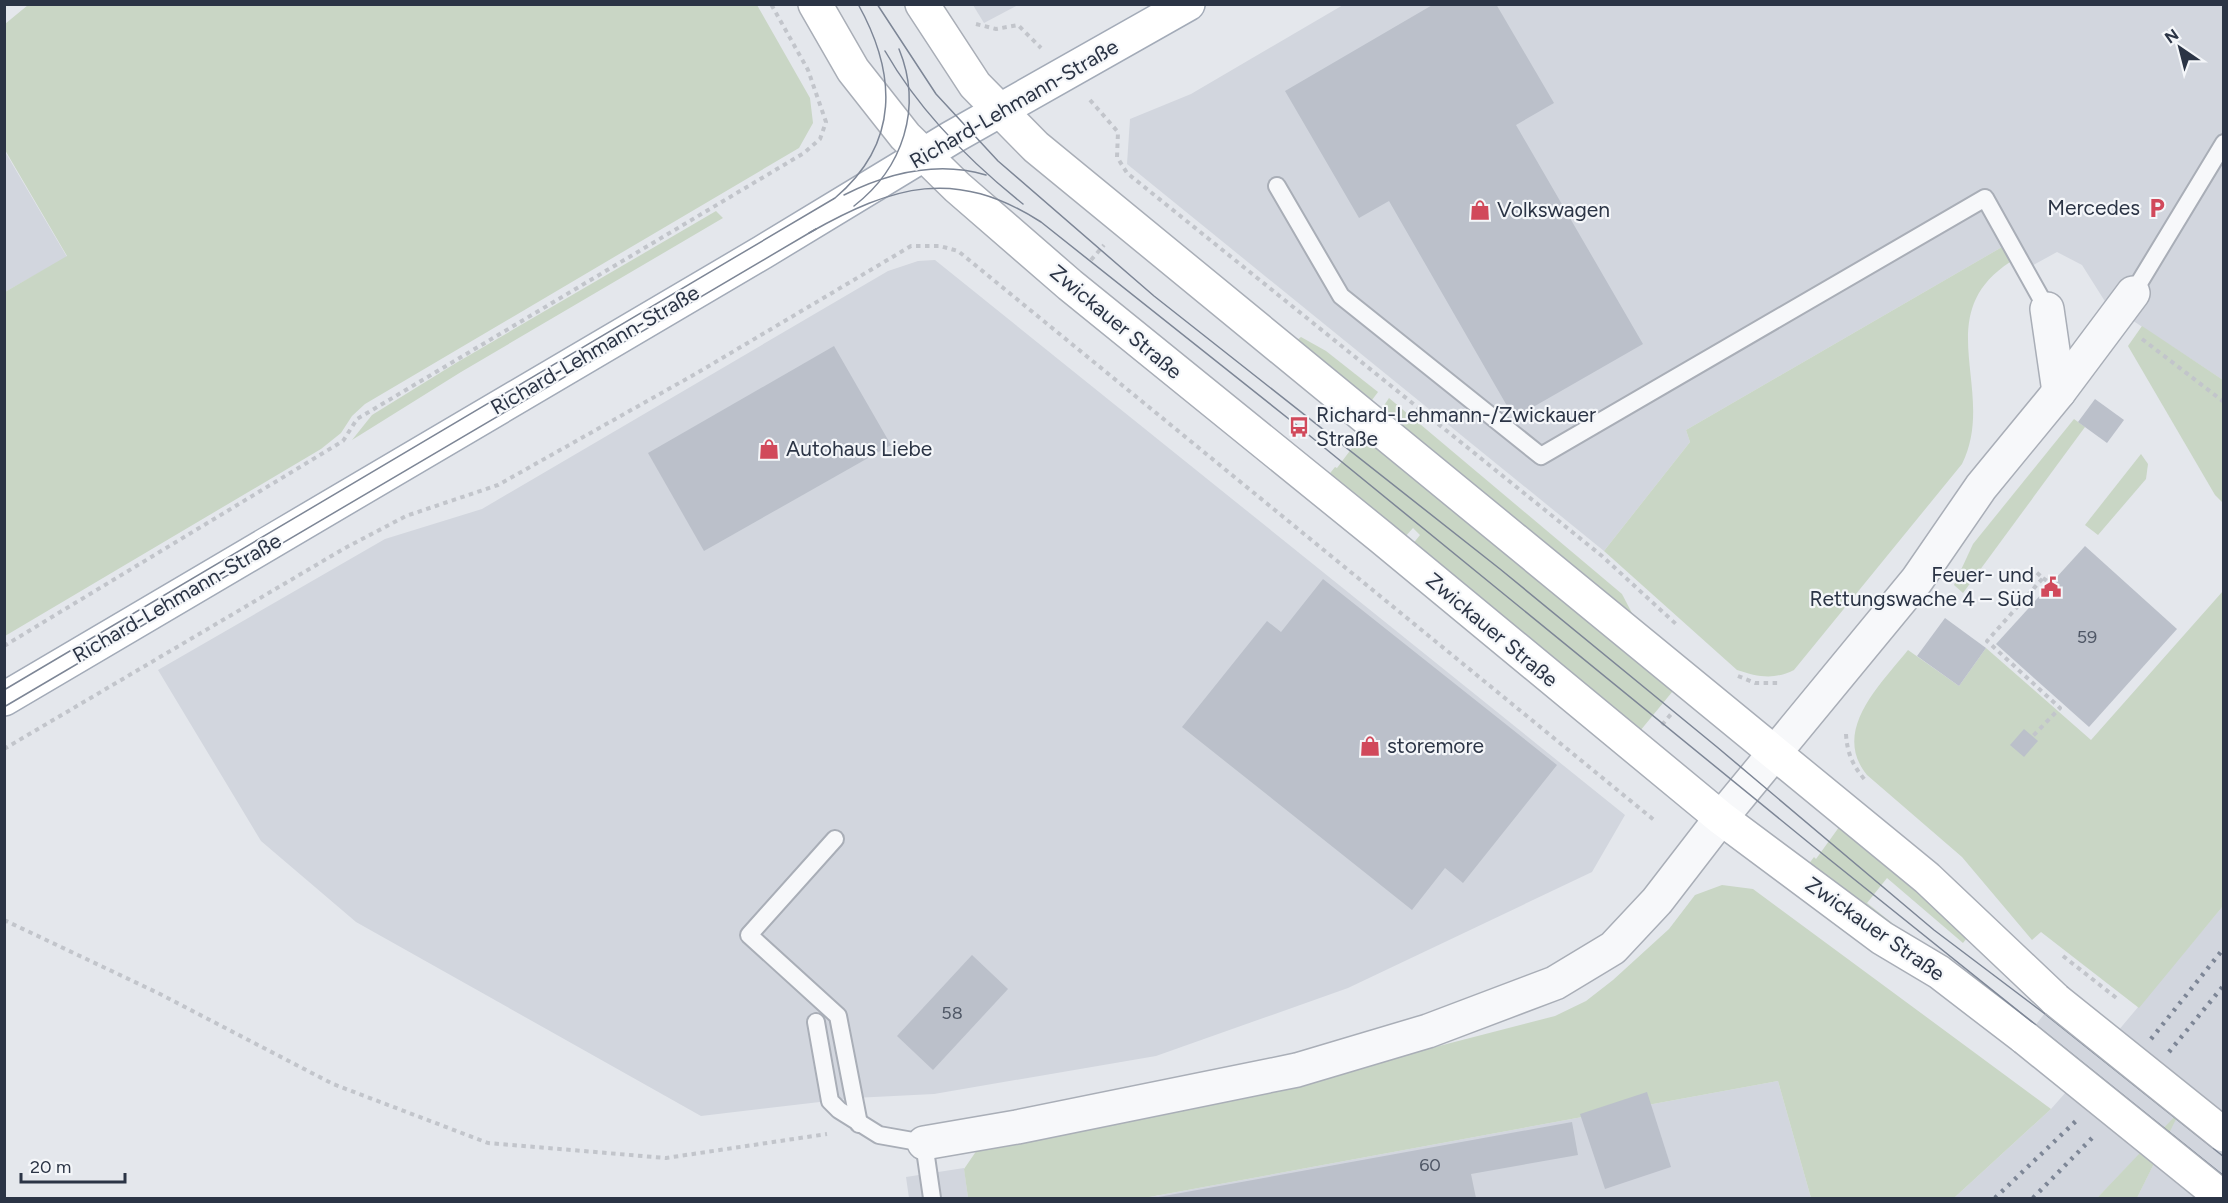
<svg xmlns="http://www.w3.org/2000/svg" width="2228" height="1203" font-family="Figtree,sans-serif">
<rect width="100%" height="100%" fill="#e4e7ec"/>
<g fill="#d2d6de">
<path d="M 973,5 L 1018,5 L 984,23 Z"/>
<path d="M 1343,5 L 2223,5 L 2223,380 L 2106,303 L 2082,265 L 2057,252 L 2017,274 L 2002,247 L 1686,430 L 1690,442 L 1604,551 L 1127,164 L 1130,119 L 1191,94 Z"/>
<path d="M 4,150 L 67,257 L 5,292 L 4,291 Z"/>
<path d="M 935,260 L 1625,815 L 1592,872 L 1348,988 L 1156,1056 L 934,1094 L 854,1098 L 701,1116 L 356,922 L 261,841 L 158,670 L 385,539 L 482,509 L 888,271 L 918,261 Z"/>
<path d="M 2223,906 L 2223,1198 L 2137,1198 L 2165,1141 L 2158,1135 L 2097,1198 L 1954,1198 L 2051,1109 L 2082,1074 L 2030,1032 L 2049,1008 L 2102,1050 Z"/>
<path d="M 1778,1081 L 1811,1198 L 1144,1198 Z"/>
<path d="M 964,1168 L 968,1198 L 909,1198 L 906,1177 Z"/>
</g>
<g fill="#c9d6c5">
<path d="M 28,5 L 757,5 L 810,98 L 813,123 L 799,148 L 365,404 L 352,416 L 341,433 L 321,449 L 5,636 L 5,292 L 67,256 L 5,150 L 5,24 Z"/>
<path d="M 716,211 L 723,218 L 461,372 L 352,440 L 372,415 L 456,363 Z"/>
<path d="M 2002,247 L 2010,262 C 1928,316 1998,391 1962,464 L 1794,670 C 1774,680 1758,677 1737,670 L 1604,551 L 1690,442 L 1686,430 Z"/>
<path d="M 2142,326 L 2223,380 L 2223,503 L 2215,495 L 2128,346 Z"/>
<path d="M 1301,337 L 1326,351 L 1378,392 L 1372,400 L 1296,341 Z"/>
<path d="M 1389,398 L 1622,594 L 1634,617 L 1381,410 Z"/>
<path d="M 2074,419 L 2085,427 L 1963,593 L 1954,585 L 1973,544 Z"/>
<path d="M 1364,432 L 1677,686 L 1640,731 L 1412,545 L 1420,535 L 1413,528 L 1404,538 L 1327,477 L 1335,467 L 1337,468 Z"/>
<path d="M 2141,454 L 2148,464 L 2146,479 L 2098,535 L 2085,525 Z"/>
<path d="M 2223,591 L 2223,906 L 2139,1008 L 2041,932 L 2032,940 L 1962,857 L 1867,775 C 1831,731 1880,685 1908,650 L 1959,686 L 1986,648 L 2091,740 Z"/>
<path d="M 1842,823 L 1954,927 L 1966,939 L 1963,943 L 1887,878 L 1867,903 L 1927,951 L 1805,869 L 1814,857 L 1816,859 Z"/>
<path d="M 1722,885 L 1753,889 L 2051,1109 L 1954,1198 L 1811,1198 L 1778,1081 L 1144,1198 L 968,1198 L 964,1169 L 977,1150 L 1292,1084 L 1555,1016 L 1586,1001 L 1613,980 L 1669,929 L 1695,895 Z"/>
<path d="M 2180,1111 L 2137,1198 L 2097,1198 Z"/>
</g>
<g fill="#bbc0ca">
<path d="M 1434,4 L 1496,4 L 1554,103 L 1516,125 L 1643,344 L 1514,418 L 1389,201 L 1359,218 L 1285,91 Z"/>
<path d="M 834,346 L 891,445 L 704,551 L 648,453 Z"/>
<path d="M 2095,399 L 2124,420 L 2107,443 L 2078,422 Z"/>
<path d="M 2085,546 L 2177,629 L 2089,727 L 1996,644 Z"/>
<path d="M 1323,579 L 1557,765 L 1463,883 L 1445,868 L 1412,910 L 1182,727 L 1267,621 L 1281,632 Z"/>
<path d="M 1945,618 L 1986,648 L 1959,686 L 1917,656 Z"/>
<path d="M 2024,729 L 2038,741 L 2024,757 L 2010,745 Z"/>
<path d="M 972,955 L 1008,989 L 933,1070 L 897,1036 Z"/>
<path d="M 1647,1092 L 1671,1167 L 1605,1189 L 1580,1114 Z"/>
<path d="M 1572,1122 L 1578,1155 L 1471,1174 L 1476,1198 L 1153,1198 Z"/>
</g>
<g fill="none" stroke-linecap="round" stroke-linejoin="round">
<g stroke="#a9aeb7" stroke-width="20">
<g id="lane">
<path d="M 1277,186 L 1341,296 L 1541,456 L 1985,198 L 2047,309"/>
<path d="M 2133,293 L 2224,143"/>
<path d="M 835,839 L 749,935 L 838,1016 L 859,1124"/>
<path d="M 816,1022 L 830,1101 L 839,1110 L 879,1135 L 924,1143 L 932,1198"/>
</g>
</g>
<g stroke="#a9aeb7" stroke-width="36">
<g id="street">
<path d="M 2047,309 L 2059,392"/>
<path d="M 924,1143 L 1017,1127 L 1297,1070 L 1428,1031 L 1555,983 L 1613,948 L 1657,901 L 1721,818 L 1917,580 L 1981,487 L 2059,392 L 2133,293"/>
</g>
</g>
<g stroke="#a9aeb7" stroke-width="36">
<g id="secondary">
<path d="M 815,4 L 853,70 L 905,136 L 957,187 L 1070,285 L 1381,537 L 1721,818 L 1882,938 L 1939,972 L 2025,1038"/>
<path d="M 922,4 L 975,85 L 1036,147 L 1927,878 L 2056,1000"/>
</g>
</g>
<g stroke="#a3abb8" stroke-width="36">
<path id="primary" d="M 4,699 L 763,252 L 951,138 L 1188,4"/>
</g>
<g stroke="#c2c5cb" stroke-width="4" stroke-dasharray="4.5 4.5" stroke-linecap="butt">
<path d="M 976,24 L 996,29 L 1018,25 L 1041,48"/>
<path d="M 1090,100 L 1118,132 L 1117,157 L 1127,173 L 1602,556 L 1677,625"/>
<path d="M 1091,260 L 1104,245"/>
<path d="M 2142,339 L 2224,402"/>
<path d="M 2030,567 L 2043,578 L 1987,641 L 2060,708 L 2032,737"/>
<path d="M 2043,578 L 2051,584"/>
<path d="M 4,646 L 343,441 L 357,419 L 804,153 L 820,139 L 826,122 L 808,70 L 771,4"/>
<path d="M 1738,676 L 1755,683 L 1781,683"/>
<path d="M 1662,725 L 1672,713"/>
<path d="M 1846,734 C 1847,753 1853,766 1865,780"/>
<path d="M 4,749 L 345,548 L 406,516 L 498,485 L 697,373 L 911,246 L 940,246 L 958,251 L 1654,820"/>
<path d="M 4,920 L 158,993 L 333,1084 L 488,1143 L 666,1158 L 827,1134"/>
<path d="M 2063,956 L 2119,1000"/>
</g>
<use href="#lane" stroke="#f7f8fa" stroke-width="16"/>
<use href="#street" stroke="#f7f8fa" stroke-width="33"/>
<use href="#secondary" stroke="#fff" stroke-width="33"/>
<use href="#primary" stroke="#fff" stroke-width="33"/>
<g stroke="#7d8696" stroke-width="1.5">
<path d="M 877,4 L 936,94 L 998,161 L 1154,296 L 1500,569 L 1717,747 L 1934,930 L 2045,1014 L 2224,1157"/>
<path d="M 885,51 C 920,112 969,161 1023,204"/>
<path d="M 844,195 C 888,173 938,161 986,175"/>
<path d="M 854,206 C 903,168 923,108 899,49"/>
<path d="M 809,233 C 894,185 955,167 1041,222 L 1299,427 L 1814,847 L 2224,1176"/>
<path d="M 4,690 L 835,198 C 900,143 897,74 858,4"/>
<path d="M 4,707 L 816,229"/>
</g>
<g stroke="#7d8696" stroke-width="4.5" stroke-dasharray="3 6" stroke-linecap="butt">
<path d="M 2151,1039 L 2224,948"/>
<path d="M 2169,1052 L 2224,985"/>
<path d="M 1995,1198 L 2077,1120"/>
<path d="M 2033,1198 L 2096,1134"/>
</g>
<g stroke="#a9aeb7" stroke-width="36" stroke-linecap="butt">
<g id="secondary-bridge">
<path d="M 2056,1000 L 2224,1135"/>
<path d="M 2025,1038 L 2223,1198"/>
</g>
</g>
<use href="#secondary-bridge" stroke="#fff" stroke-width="33"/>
</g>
<defs>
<g id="parking-bare" transform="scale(1.62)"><path d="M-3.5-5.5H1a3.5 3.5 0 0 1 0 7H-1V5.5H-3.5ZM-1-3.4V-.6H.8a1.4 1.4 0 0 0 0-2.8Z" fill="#d1495b" stroke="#f4f6f9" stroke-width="2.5" paint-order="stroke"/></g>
<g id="shop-bare" transform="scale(1.62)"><path d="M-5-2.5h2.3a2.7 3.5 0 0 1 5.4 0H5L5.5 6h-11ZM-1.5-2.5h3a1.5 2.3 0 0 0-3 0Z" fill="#d1495b" stroke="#f4f6f9" stroke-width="2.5" paint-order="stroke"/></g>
<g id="bus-bare" transform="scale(1.62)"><path d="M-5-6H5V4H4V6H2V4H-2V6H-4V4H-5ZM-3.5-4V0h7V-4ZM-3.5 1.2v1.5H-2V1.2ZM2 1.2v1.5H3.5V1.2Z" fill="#d1495b" stroke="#f4f6f9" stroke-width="2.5" paint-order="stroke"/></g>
<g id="civic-bare" transform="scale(1.62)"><path d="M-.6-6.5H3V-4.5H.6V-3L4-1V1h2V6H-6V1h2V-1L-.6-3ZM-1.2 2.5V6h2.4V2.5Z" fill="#d1495b" stroke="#f4f6f9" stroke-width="2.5" paint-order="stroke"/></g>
</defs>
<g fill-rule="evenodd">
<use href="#parking-bare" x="2157" y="208"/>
<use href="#shop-bare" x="1480" y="210"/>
<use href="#bus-bare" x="1299" y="427"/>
<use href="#shop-bare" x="769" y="449"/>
<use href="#civic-bare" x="2051" y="587"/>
<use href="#shop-bare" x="1370" y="746"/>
</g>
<g text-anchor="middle" stroke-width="4.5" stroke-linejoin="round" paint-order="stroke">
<g font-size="18" fill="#4f5766">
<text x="2087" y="643">59</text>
<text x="952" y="1019">58</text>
<text x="1430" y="1171">60</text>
</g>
<g font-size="21" fill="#2b3445" stroke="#f4f6f9">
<text transform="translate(1014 104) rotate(-30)" y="7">Richard-Lehmann-Straße</text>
<text transform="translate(1116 322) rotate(40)" y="7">Zwickauer Straße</text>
<text transform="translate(595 350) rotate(-30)" y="7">Richard-Lehmann-Straße</text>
<text transform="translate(177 598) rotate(-30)" y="7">Richard-Lehmann-Straße</text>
<text transform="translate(1492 630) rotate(40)" y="7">Zwickauer Straße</text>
<text transform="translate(1875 929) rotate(35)" y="7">Zwickauer Straße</text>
</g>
<g font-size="21" fill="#2b3445" stroke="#f4f6f9" text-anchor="start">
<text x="2140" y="215" text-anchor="end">Mercedes</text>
<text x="1497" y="217">Volkswagen</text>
<text x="1316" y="422">Richard-Lehmann-/Zwickauer<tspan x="1316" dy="24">Straße</tspan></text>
<text x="786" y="456">Autohaus Liebe</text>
<text x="2034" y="582" text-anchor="end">Feuer- und<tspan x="2034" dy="24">Rettungswache 4 – Süd</tspan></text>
<text x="1387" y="753">storemore</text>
</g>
</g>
<rect width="2228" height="1203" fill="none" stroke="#2b3445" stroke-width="12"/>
<g transform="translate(2180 48) rotate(325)" stroke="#f4f6f9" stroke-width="4.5" paint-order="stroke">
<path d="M0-4.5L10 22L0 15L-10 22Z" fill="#2b3445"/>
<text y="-9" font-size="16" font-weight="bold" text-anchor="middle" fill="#2b3445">N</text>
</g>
<path d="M21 1173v9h104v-9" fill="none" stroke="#2b3445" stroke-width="3"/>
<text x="30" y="1173" font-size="18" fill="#2b3445" stroke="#f4f6f9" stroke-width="4.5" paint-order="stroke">20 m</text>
</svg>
